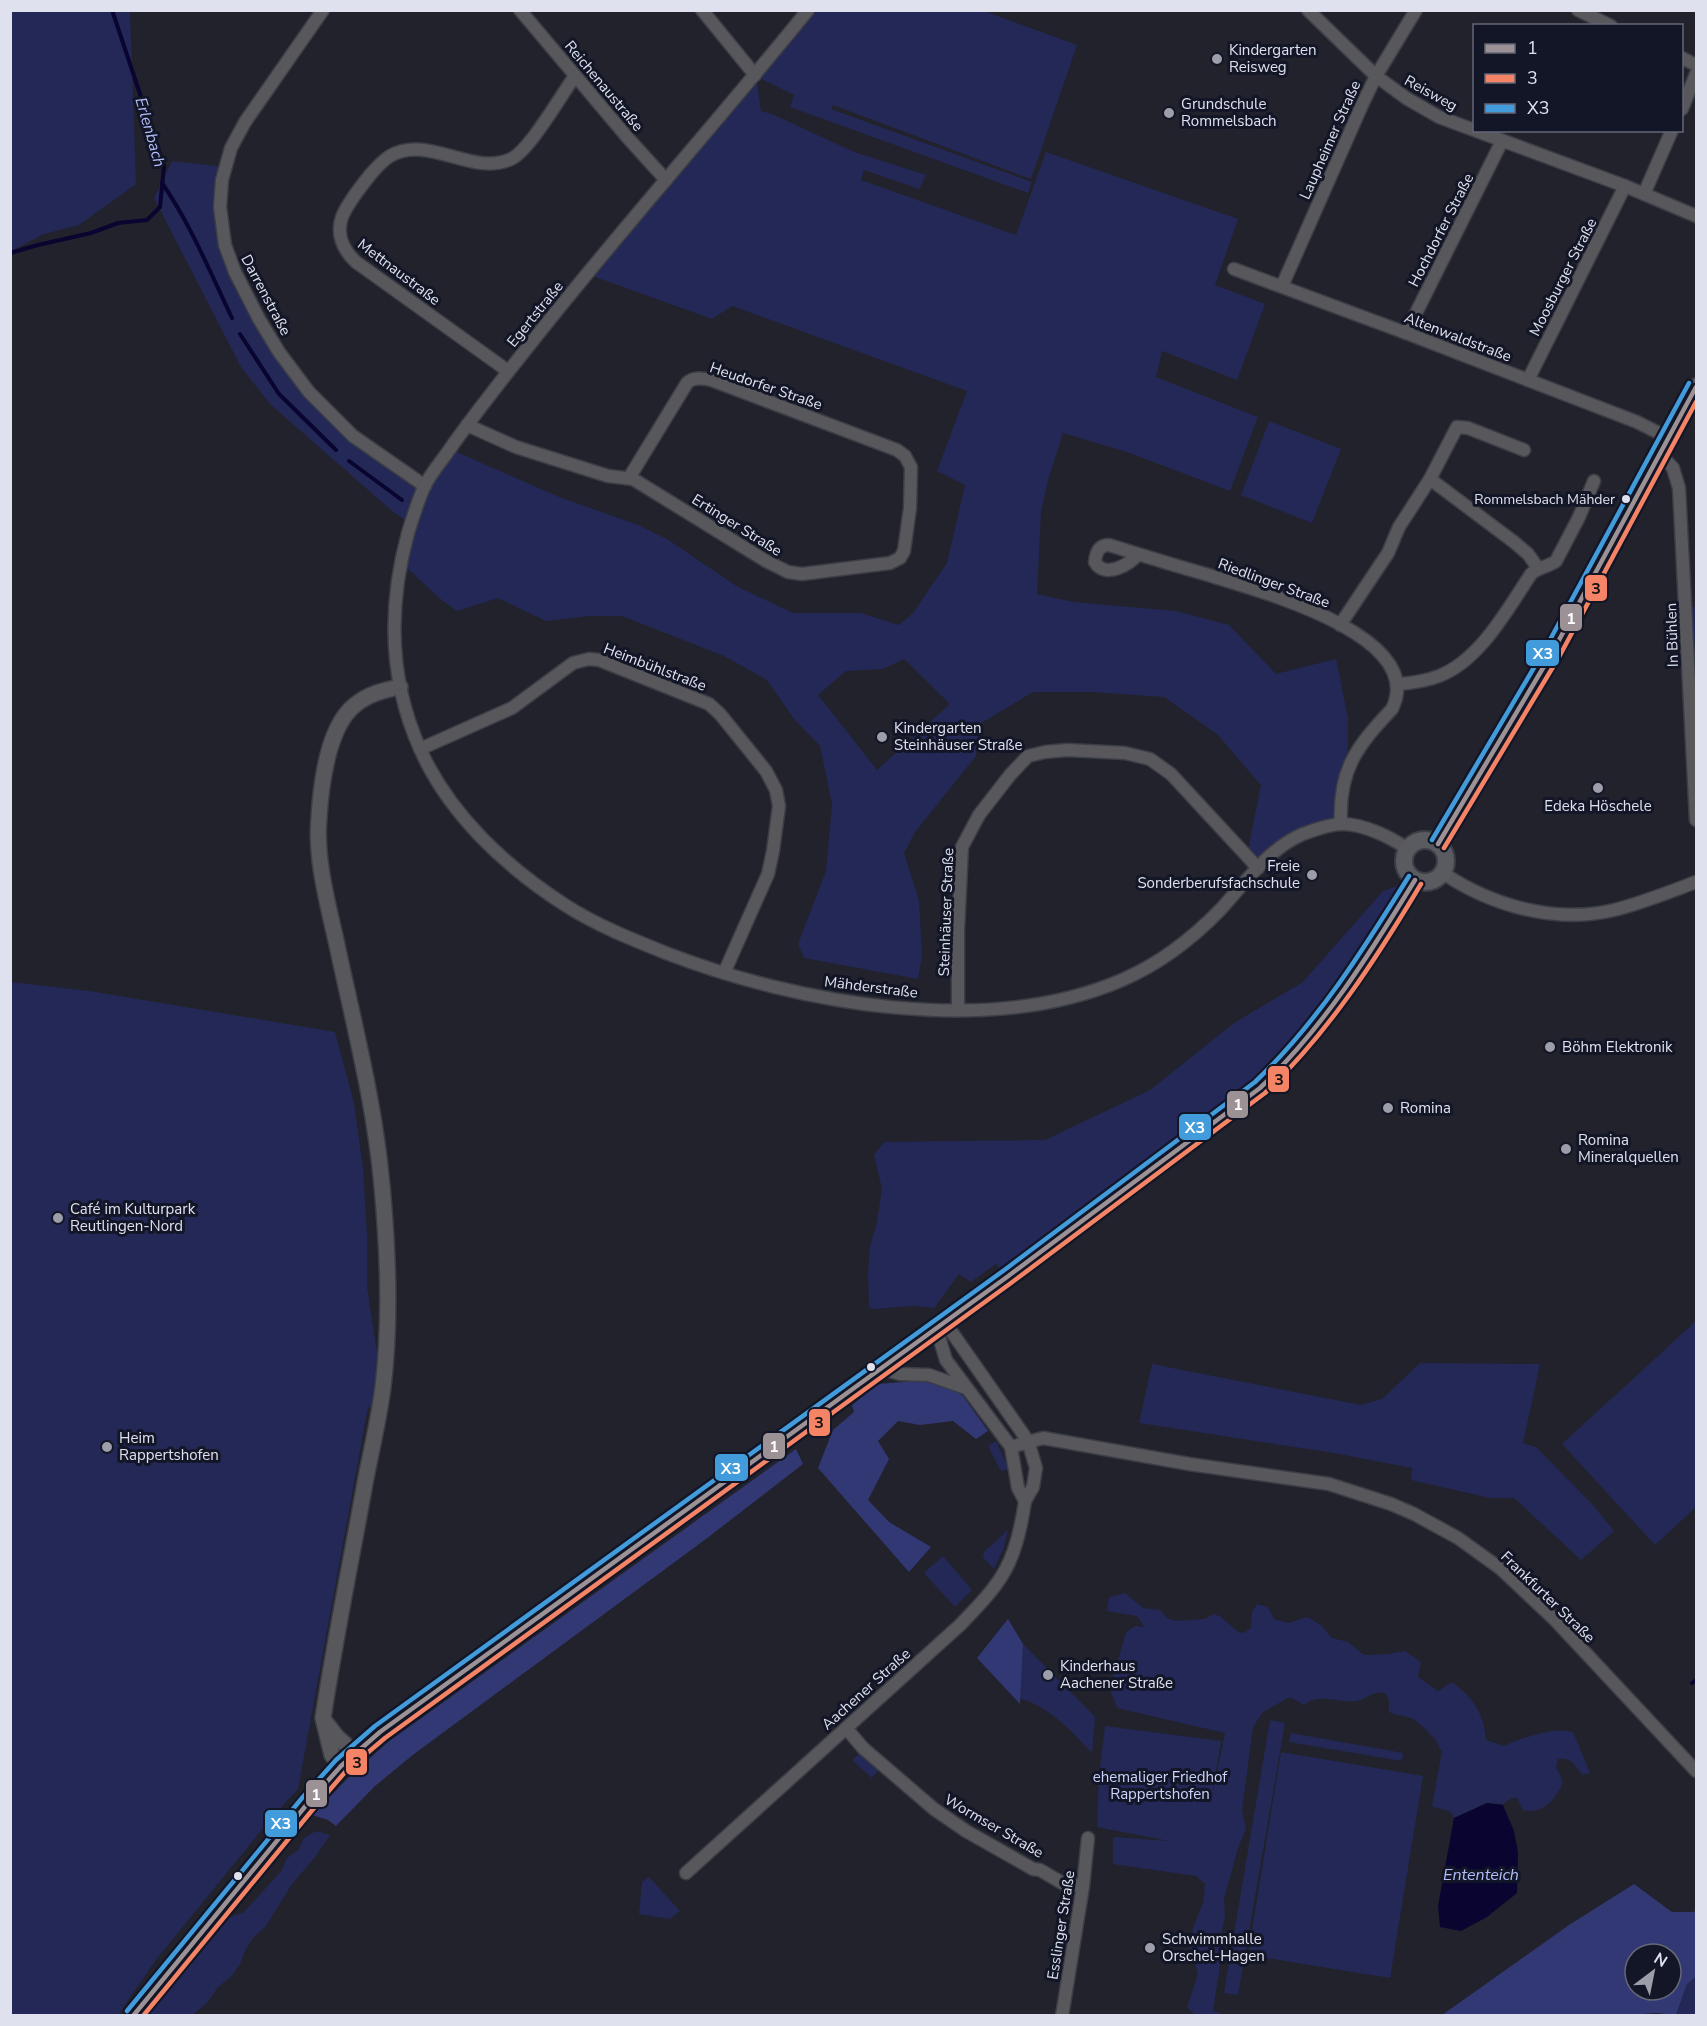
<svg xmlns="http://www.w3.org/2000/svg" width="1707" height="2026" font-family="'Nunito Sans',sans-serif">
<rect width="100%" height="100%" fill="#21222c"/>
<g fill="#242856" fill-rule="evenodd">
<path d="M 11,10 L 130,11 L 136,184 L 79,225 L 44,234 L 11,251 Z"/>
<path d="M 808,11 L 984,11 L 1077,45 L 1031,179 L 833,105 L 831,109 L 1032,182 L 1028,193 L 790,107 L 794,95 L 756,76 L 761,111 L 772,114 L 854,152 L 926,175 L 919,189 L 864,170 L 861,180 L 1016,235 L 1046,152 L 1238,219 L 1215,285 L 1265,304 L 1237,380 L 1162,351 L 1156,377 L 1258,417 L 1230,491 L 1127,452 L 1063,433 L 1048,480 L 1041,512 L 1037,594 L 1073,602 L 1176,611 L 1229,625 L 1276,674 L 1336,659 L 1348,719 L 1348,767 L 1341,824 L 1317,830 L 1258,868 L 1247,855 L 1261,785 L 1217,734 L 1164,697 L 1093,692 L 1033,692 L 978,725 L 976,756 L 915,832 L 904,853 L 919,900 L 922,955 L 918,979 L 804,958 L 798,944 L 826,871 L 832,804 L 820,746 L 794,719 L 767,680 L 724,656 L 622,616 L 589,616 L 546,621 L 498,598 L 457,611 L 439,598 L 401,562 L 411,524 L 392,511 L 270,404 L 241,367 L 154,198 L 172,161 L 225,167 L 222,180 L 229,259 L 309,392 L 424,486 L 450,449 L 559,497 L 638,525 L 667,539 L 738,587 L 793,613 L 861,613 L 899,625 L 913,613 L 947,563 L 965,485 L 937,471 L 967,391 L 732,306 L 712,319 L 587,274 ZM 904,659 L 950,704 L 877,770 L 818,695 L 846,671 L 883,669 Z"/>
<path d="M 1269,421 L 1341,449 L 1312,523 L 1241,495 Z"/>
<path d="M 1692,607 L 1696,607 L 1696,655 L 1695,654 Z"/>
<path d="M 1415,880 L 1292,1057 L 1007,1277 L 996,1264 L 971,1282 L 959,1274 L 934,1308 L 913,1306 L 873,1309 L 869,1307 L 868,1273 L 870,1246 L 877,1222 L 882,1189 L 874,1155 L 884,1142 L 1045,1140 L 1150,1090 L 1234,1023 L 1303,982 L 1383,891 Z"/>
<path d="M 11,982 L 89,991 L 335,1032 L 354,1103 L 363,1168 L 367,1235 L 367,1287 L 382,1387 L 378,1409 L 368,1407 L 298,1789 L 273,1816 L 155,1961 L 124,2006 L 117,2003 L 124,2007 L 118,2015 L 11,2015 Z"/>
<path d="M 1696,1321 L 1696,1507 L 1655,1545 L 1562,1444 Z"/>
<path d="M 1420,1363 L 1540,1364 L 1523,1443 L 1536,1447 L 1593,1505 L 1614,1531 L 1581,1560 L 1514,1498 L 1490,1498 L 1411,1480 L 1412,1468 L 1334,1453 L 1139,1423 L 1152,1364 L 1361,1405 L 1382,1399 Z"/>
<path d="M 996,1441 L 1009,1469 L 1001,1471 L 988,1446 Z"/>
<path d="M 1008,1530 L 1004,1547 L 994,1569 L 983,1557 L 984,1552 Z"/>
<path d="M 943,1556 L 972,1590 L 955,1607 L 924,1573 Z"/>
<path d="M 1125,1593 L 1143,1608 L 1160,1610 L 1167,1618 L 1176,1621 L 1205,1619 L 1213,1614 L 1220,1616 L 1238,1632 L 1244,1633 L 1251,1628 L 1252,1612 L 1257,1604 L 1268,1607 L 1274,1619 L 1289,1623 L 1307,1617 L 1321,1625 L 1332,1638 L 1348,1642 L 1364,1655 L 1388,1654 L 1405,1651 L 1421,1662 L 1418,1677 L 1438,1691 L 1452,1682 C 1473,1698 1484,1713 1486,1740 L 1504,1746 C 1522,1738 1554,1726 1573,1732 L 1590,1773 L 1582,1775 C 1575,1765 1571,1757 1558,1759 L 1556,1767 L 1563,1782 C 1556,1799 1543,1815 1523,1810 L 1517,1798 L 1512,1798 L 1503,1804 L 1487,1803 L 1454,1818 C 1452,1808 1440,1810 1432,1806 L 1442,1751 C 1438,1747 1438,1743 1435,1739 C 1430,1734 1419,1722 1413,1719 C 1405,1715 1397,1716 1389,1712 L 1389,1700 L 1385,1693 C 1372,1691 1368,1698 1357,1701 C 1339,1704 1320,1692 1304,1705 L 1290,1697 L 1263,1712 L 1253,1727 L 1242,1810 L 1246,1829 L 1238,1848 L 1224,1899 L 1225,1916 L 1222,1931 L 1221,1959 L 1213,2011 L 1226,2015 L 1195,2015 L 1187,2007 L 1198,1974 L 1190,1947 L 1193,1928 L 1203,1903 L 1205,1884 L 1196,1876 L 1113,1864 L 1113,1837 L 1169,1841 L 1097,1827 L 1099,1776 L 1105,1726 L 1221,1741 L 1211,1801 L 1225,1733 L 1117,1708 L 1110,1689 L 1126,1632 L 1136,1626 L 1144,1627 L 1137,1616 L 1107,1611 L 1109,1597 Z"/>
<path d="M 1023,1644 L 1095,1717 L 1092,1753 C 1069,1729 1052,1709 1020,1698 Z"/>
<path d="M 1270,1720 L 1285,1723 L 1238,1995 L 1224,1993 Z"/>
<path d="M 1291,1733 L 1403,1753 L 1402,1761 L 1289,1742 Z"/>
<path d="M 861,1752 L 880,1768 L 872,1778 L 853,1761 L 853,1759 Z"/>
<path d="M 1281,1752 L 1423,1776 L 1390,1978 L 1248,1955 Z"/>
<path d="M 316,1831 L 330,1835 L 316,1856 L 292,1884 L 266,1926 L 253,1938 L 246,1949 L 240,1964 L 231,1977 L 218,1987 L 207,2003 L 192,2015 L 146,2015 L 229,1918 L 244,1912 L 282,1870 L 287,1858 L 298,1850 L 304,1838 Z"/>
<path d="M 649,1877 L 680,1911 L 670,1919 L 639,1914 L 642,1882 Z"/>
<path d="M 1696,1977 L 1696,2015 L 1676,2016 L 1687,1984 Z"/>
</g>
<g fill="#323873" fill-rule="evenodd">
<path d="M 928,1380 L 948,1385 L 963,1396 L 988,1431 L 976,1439 L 953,1421 L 920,1425 L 898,1421 L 878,1441 L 889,1459 L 868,1500 L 889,1522 L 931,1547 L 909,1572 L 818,1468 L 833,1430 L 854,1412 L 852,1405 L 878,1384 Z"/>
<path d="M 796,1449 L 803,1464 L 706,1539 L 414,1754 L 375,1786 L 336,1826 L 328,1820 L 312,1815 L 349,1777 L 388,1742 Z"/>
<path d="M 1008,1619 L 1023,1644 L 1020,1704 L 977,1658 Z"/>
<path d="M 1634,1884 L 1672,1912 L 1694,1912 L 1696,1909 L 1696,1977 L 1687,1984 L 1676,2015 L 1656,2013 L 1614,2016 L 1442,2015 L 1569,1925 ZM 1635,1954 L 1671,1954 L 1671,1990 L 1635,1990 Z"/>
</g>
<path fill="#090530" d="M 1487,1803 L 1503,1805 L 1514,1831 L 1518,1852 L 1517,1893 L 1487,1917 L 1461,1931 L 1440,1927 L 1438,1906 L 1454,1818 Z"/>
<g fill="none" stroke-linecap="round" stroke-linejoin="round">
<g stroke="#090530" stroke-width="4">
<path d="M 162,183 C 191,225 210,272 232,318"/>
<path d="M 10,253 L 38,245 L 91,233 L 118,223 L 147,220 L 160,207 L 164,166 L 112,10"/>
<path d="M 240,334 L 279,394 L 336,450"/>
<path d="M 349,461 L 402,500"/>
<path d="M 1692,1683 L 1696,1680"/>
</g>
<g stroke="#3c3e46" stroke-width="15">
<g id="minor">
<path d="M 323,10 L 245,122 L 231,148 L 222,180 L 220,207 L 225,245 L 235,272 L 259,319 L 279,352 L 309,392 L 353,436 L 425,486"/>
<path d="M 520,10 L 627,137 L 666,180"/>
<path d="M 702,10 L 755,75"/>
<path d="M 808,10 C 718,121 623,227 535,338 C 507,373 480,407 454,443 C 445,457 433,470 425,485 C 418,500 413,517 408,533 C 388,606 389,681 421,751 C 450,815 506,867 565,905 C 596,925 631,939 666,953 C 798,1004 988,1038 1122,980 C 1159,964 1193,938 1221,909 C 1245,883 1269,848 1303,834 C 1314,830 1330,824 1342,824 C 1364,824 1390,837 1408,849"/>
<path d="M 1308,10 L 1376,76 L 1406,98 L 1439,117 L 1625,186 L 1696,216"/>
<path d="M 1578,10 L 1611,26"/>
<path d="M 1682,58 L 1696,65"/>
<path d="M 1682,109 L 1696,74"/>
<path d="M 1644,194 L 1672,130"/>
<path d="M 1234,269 L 1406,333 L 1637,422 L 1669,438"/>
<path d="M 1282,286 L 1362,105 L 1376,76 L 1416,10"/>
<path d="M 1406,333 L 1502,141"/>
<path d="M 508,371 L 356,262 C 343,250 336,234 342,217 C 348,202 360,188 370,175 C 376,168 382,161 390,156 C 429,134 472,177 511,159 C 530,150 561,95 575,76"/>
<path d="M 1528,380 L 1625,186"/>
<path d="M 467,425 L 516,447 L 608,476 L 633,479 L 766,561 L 788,572 L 802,574 L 890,563 L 900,558 L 904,551 L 910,508 L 911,467 L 905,456 L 897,450 L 711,380 C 702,378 693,377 687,383 L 629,478"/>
<path d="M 1661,455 L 1673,468 L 1679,488 L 1696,820"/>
<path d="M 1430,479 L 1514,542 L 1528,554 L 1538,568"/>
<path d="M 1138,554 C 1130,565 1104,579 1095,562 C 1096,552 1099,545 1109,545 C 1141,555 1173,565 1205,574 C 1252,589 1429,634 1392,709 C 1357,746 1338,770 1341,824"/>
<path d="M 1340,625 L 1388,553 L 1399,527 L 1430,479 L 1457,427 L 1468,428 L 1524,450"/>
<path d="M 1398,684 C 1412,683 1426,681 1439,676 C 1480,660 1507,610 1531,574 C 1538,567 1548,567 1556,561 L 1579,517 L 1594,481"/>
<path d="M 420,749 L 512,708 L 573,663 L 589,659 L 599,660 L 709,704 L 720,714 L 766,771 L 776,790 L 779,806 L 773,851 L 768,874 L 724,973"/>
<path d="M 1443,873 C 1492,906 1556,924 1614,910 C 1642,903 1669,892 1696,882"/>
<path d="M 958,1009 L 958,929 L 962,847 L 979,815 L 1010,775 L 1028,756 L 1045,752 L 1067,750 L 1125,753 L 1150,759 L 1171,774 L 1258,868"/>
<path d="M 936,1327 L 946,1360 L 1011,1447 L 1018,1488 L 1025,1501 L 1033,1487 L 1036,1468 L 1028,1441 L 944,1321"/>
<path d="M 880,1368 L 900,1374 L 929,1375 L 966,1388"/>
<path d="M 1011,1447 L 1043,1438 L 1189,1464 L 1329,1484 L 1391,1504 L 1414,1514 L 1458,1538 L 1501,1569 L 1554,1619 L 1696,1771"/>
<path d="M 846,1728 L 863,1748 L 934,1809 L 966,1831 L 1033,1869 L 1040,1870 L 1064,1884 L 1083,1886"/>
<path d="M 686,1873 L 960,1625 C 1003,1581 1016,1564 1025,1501"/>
<path d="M 1062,2016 L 1083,1886 L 1088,1838"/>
</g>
</g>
<g stroke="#3c3e46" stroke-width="18">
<g id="tertiary">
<path d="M 326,1723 L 337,1737 L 355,1753"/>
<path d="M 341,1766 L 332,1755 L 323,1718 C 335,1639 351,1561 365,1483 C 371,1451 379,1419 383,1387 C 391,1322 388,1250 382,1186 C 375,1105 354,1025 337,945 C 328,904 315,859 319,817 C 321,785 328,726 355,705 C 368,694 384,690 400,687"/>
</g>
</g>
<g stroke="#3c3e46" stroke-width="20">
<g id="secondary">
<circle cx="1425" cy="861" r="21"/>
<path d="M 1438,844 L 1552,653 L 1696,387"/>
<path d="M 133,2016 L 308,1803 L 341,1766 L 380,1732 L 1007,1277 L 1260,1088 C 1325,1030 1370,954 1415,880"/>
</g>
</g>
<use href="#minor" stroke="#57575c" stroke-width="12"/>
<use href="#tertiary" stroke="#57575c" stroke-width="15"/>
<use href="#secondary" stroke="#5a5b60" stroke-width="16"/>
<g stroke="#131627" stroke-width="9">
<g id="bus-1">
<path d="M 1438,844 L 1552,653 L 1696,387"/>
<path d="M 133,2016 L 308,1803 L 341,1766 L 380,1732 L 1007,1277 L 1260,1088 C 1324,1027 1369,955 1415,880"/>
</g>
</g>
<g stroke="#131627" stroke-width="9">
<g id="bus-2">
<path d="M 1444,848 L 1559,657 L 1696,402"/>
<path d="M 143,2016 L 314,1808 L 346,1771 L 385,1738 L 1011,1283 L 1265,1093 C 1329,1032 1376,959 1421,884"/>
</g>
</g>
<g stroke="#131627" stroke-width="9">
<g id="bus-3">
<path d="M 1432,840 L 1545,649 L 1689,383"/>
<path d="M 127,2011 L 302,1798 L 336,1760 L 375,1726 L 1003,1271 L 1255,1082 C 1318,1022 1363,950 1409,876"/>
</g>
</g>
<use href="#bus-1" stroke="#9c9295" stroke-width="4.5"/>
<use href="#bus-2" stroke="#f48465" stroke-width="4.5"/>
<use href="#bus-3" stroke="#429bda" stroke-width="4.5"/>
</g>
<g fill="#9c9eaa" stroke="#131627" stroke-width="2">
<circle cx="1217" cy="59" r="6"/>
<circle cx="1169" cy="113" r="6"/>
<circle cx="882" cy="737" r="6"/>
<circle cx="1598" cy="788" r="6"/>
<circle cx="1312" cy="875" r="6"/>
<circle cx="1550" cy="1047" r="6"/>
<circle cx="1388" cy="1108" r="6"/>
<circle cx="1566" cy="1149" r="6"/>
<circle cx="58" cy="1218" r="6"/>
<circle cx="107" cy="1447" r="6"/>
<circle cx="1048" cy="1675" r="6"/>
<circle cx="1150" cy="1948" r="6"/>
</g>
<g fill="#dfe1ee" stroke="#131627" stroke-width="2">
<circle cx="1626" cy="499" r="5"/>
<circle cx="871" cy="1367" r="5"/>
<circle cx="238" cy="1876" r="5"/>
</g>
<g text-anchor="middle" stroke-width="6" stroke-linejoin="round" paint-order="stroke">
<g font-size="14" fill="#dfe1ee" stroke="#131627" text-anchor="end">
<text x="1615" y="504">Rommelsbach Mähder</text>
</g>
<g font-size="15" fill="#dfe1ee" stroke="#131627" text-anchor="start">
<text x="1229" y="55">Kindergarten<tspan x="1229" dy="17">Reisweg</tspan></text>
<text x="1181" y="109">Grundschule<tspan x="1181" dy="17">Rommelsbach</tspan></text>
<text x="894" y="733">Kindergarten<tspan x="894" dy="17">Steinhäuser Straße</tspan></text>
<text x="1598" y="811" text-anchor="middle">Edeka Höschele</text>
<text x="1300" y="871" text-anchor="end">Freie<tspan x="1300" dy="17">Sonderberufsfachschule</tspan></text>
<text x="1562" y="1052">Böhm Elektronik</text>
<text x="1400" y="1113">Romina</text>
<text x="1578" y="1145">Romina<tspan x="1578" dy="17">Mineralquellen</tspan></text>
<text x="70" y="1214">Café im Kulturpark<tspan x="70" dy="17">Reutlingen-Nord</tspan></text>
<text x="119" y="1443">Heim<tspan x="119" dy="17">Rappertshofen</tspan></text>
<text x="1060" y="1671">Kinderhaus<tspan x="1060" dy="17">Aachener Straße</tspan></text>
<text x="1162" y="1944">Schwimmhalle<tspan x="1162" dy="17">Orschel-Hagen</tspan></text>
</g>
<g font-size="15" fill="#dfe1ee" stroke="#131627">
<text transform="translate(604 86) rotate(50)" y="5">Reichenaustraße</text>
<text transform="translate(1431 93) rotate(29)" y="5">Reisweg</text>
<text transform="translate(1330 140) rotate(-66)" y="5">Laupheimer Straße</text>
<text transform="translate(1441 230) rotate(-63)" y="5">Hochdorfer Straße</text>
<text transform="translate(399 272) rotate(37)" y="5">Mettnaustraße</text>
<text transform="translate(1563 277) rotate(-63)" y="5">Moosburger Straße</text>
<text transform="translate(266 295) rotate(62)" y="5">Darrenstraße</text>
<text transform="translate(535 314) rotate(-51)" y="5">Egertstraße</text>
<text transform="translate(1458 337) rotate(21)" y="5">Altenwaldstraße</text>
<text transform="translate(766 386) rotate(19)" y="5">Heudorfer Straße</text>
<text transform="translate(737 525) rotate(32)" y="5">Ertinger Straße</text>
<text transform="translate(1274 583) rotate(20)" y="5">Riedlinger Straße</text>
<text transform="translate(1672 635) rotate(-92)" y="5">In Bühlen</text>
<text transform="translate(655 667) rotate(21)" y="5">Heimbühlstraße</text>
<text transform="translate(946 912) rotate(-88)" y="5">Steinhäuser Straße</text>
<text transform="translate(871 987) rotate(7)" y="5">Mähderstraße</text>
<text transform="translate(1548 1597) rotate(44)" y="5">Frankfurter Straße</text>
<text transform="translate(866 1689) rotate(-42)" y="5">Aachener Straße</text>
<text transform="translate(994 1826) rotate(30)" y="5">Wormser Straße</text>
<text transform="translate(1061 1925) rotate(-81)" y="5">Esslinger Straße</text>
</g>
<g font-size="15" fill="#cbd4fc" stroke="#131627">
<text x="1160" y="1782">ehemaliger Friedhof<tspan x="1160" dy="17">Rappertshofen</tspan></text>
</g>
<g font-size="16" font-style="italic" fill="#b2bef9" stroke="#131627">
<text transform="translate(151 132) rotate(74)" y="6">Erlenbach</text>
<text x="1481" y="1880">Ententeich</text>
</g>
</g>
<g stroke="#131627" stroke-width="2">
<rect x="1584" y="574" width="24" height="28" rx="6" fill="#f48465"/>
<rect x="1559" y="603" width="24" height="29" rx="6" fill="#9c9295"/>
<rect x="1525" y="639" width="35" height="28" rx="6" fill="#429bda"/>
<rect x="1267" y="1065" width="23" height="28" rx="6" fill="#f48465"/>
<rect x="1226" y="1090" width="23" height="29" rx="6" fill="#9c9295"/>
<rect x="1178" y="1113" width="34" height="28" rx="6" fill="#429bda"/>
<rect x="808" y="1408" width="23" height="29" rx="6" fill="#f48465"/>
<rect x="762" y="1432" width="24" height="28" rx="6" fill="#9c9295"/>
<rect x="714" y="1453" width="35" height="29" rx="6" fill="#429bda"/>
<rect x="345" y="1748" width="23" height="28" rx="6" fill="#f48465"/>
<rect x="305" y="1779" width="23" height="29" rx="6" fill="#9c9295"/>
<rect x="264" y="1809" width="34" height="29" rx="6" fill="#429bda"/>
</g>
<g font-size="16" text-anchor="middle" font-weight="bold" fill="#fff">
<text x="1571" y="624">1</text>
<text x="1543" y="659">X3</text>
<text x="1238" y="1110">1</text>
<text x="1195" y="1133">X3</text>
<text x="774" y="1452">1</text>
<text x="731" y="1474">X3</text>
<text x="316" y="1800">1</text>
<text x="281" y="1829">X3</text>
</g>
<g font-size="16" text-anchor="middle" font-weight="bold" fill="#111">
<text x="1596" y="594">3</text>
<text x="1279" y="1085">3</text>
<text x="819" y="1428">3</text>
<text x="357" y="1768">3</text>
</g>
<rect width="1707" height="2026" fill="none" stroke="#dfe1ee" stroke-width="24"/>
<rect x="1473" y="24" width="210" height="108" fill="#131627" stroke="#656777" stroke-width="1.5"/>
<rect x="1485" y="44" width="30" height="9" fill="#9c9295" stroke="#656777" stroke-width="1.5"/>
<text x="1527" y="54" font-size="18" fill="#dfe1ee">1</text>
<rect x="1485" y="74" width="30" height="9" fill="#f48465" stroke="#656777" stroke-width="1.5"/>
<text x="1527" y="84" font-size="18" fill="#dfe1ee">3</text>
<rect x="1485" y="104" width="30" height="9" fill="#429bda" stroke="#656777" stroke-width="1.5"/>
<text x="1527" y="114" font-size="18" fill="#dfe1ee">X3</text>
<g transform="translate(1653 1972) rotate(32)"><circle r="28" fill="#131627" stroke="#656777" stroke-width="1.5"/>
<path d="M0-4.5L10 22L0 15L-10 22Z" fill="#9c9eaa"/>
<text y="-9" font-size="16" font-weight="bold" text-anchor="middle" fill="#dfe1ee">N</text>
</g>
</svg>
